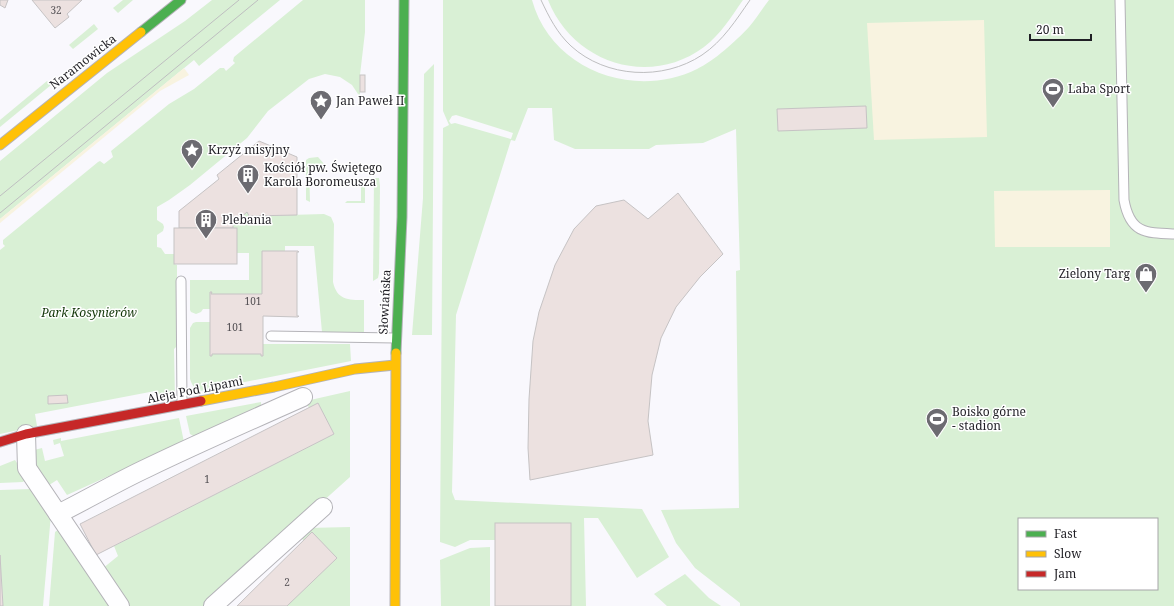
<svg xmlns="http://www.w3.org/2000/svg" width="1174" height="606" font-family="'Noto Serif',serif">
<rect width="100%" height="100%" fill="#f9f8fd"/>
<g fill="#d9f0d5" fill-rule="evenodd">
<path d="M 123,0 L 133,0 L 118,13 L 113,8 Z"/>
<path d="M 212,0 L 280,0 L 199,66 L 194,60 L 0,219 L 0,161 L 107,73 L 185,21 Z"/>
<path d="M 303,0 L 365,0 L 365,32 L 360,75 L 360,97 L 352,85 L 340,77 L 325,74 L 309,79 L 268,111 L 247,138 L 190,185 L 169,200 L 157,207 L 157,220 L 163,224 L 164,227 L 163,231 L 157,235 L 157,247 L 161,248 L 165,254 L 174,254 L 174,264 L 177,265 L 177,346 L 174,349 L 175,399 L 157,402 L 155,391 L 35,414 L 37,426 L 0,434 L 0,250 L 5,246 L 3,244 L 3,240 L 98,162 L 100,161 L 104,164 L 113,157 L 111,151 L 169,104 L 194,89 L 220,68 L 224,68 L 226,71 L 235,63 L 233,61 L 234,57 Z"/>
<path d="M 443,0 L 532,0 C 551,70 634,100 697,69 C 714,61 736,41 749,27 C 756,19 762,9 769,0 L 1174,0 L 1174,606 L 740,606 L 740,603 L 695,568 L 676,543 L 661,510 L 739,508 L 736,271 L 740,270 L 736,129 L 703,143 L 656,145 L 649,149 L 575,149 L 554,140 L 552,108 L 528,108 L 515,141 L 511,140 L 456,315 L 452,492 L 455,500 L 642,509 L 669,557 L 637,578 L 598,518 L 584,518 L 586,606 L 571,606 L 571,524 L 496,523 L 495,540 L 470,540 L 455,547 L 440,542 L 443,128 L 449,125 L 443,111 ZM 456,115 L 513,133 L 511,139 L 455,123 L 451,124 L 449,121 L 452,116 ZM 1019,519 L 1157,519 L 1157,589 L 1019,589 Z"/>
<path d="M 548,0 L 743,0 C 731,17 721,34 704,47 C 649,88 573,63 548,0 Z"/>
<path d="M 94,24 L 98,29 L 73,49 L 69,45 Z"/>
<path d="M 434,64 L 432,335 L 412,335 L 423,198 L 424,74 Z"/>
<path d="M 47,81 L 51,85 L 0,127 L 0,120 Z"/>
<path d="M 318,157 L 325,165 L 309,165 L 310,202 L 306,200 L 306,160 L 309,158 Z"/>
<path d="M 361,178 L 365,178 L 365,203 L 345,203 L 347,201 L 361,201 Z"/>
<path d="M 374,178 L 379,178 L 380,186 L 379,273 L 378,278 L 373,281 Z"/>
<path d="M 247,212 L 250,216 L 324,214 L 331,217 L 334,224 L 333,282 C 337,300 348,300 364,300 L 364,333 L 322,332 L 314,246 L 285,246 L 285,251 L 262,251 L 262,294 L 211,294 L 210,292 L 210,309 L 203,309 L 201,312 L 196,314 L 191,312 L 190,310 L 190,280 L 249,280 L 249,253 L 237,253 L 237,228 L 233,228 L 233,224 Z"/>
<path d="M 196,322 L 210,322 L 212,354 L 263,344 L 350,344 L 351,361 L 200,391 C 194,388 192,385 190,379 L 190,328 L 193,323 Z"/>
<path d="M 350,391 L 350,477 L 206,606 L 127,606 L 102,569 L 118,556 L 114,546 L 334,434 L 318,403 L 309,408 L 306,401 Z"/>
<path d="M 261,402 L 261,406 L 195,437 L 190,434 L 186,416 Z"/>
<path d="M 179,418 L 184,442 L 67,495 L 57,480 L 46,487 L 30,460 L 34,450 L 42,448 L 45,461 L 64,456 L 60,443 L 54,445 L 53,440 L 61,438 L 61,441 Z"/>
<path d="M 15,460 L 27,478 L 23,482 L 0,483 L 0,466 Z"/>
<path d="M 31,489 L 51,514 L 43,606 L 3,606 L 0,555 L 0,490 Z"/>
<path d="M 350,527 L 350,606 L 287,606 L 304,541 L 299,535 L 307,528 Z"/>
<path d="M 61,528 L 113,606 L 49,606 L 55,532 Z"/>
<path d="M 490,547 L 490,606 L 441,606 L 440,560 L 470,548 Z"/>
<path d="M 685,574 L 709,598 L 721,606 L 667,606 L 654,594 Z"/>
</g>
<g fill="#f8f3e0">
<path d="M 984,20 L 987,137 L 874,140 L 867,23 Z"/>
<path d="M 184,68 L 189,75 L 160,91 L 0,223 L 0,219 Z"/>
<path d="M 1110,190 L 1110,247 L 995,247 L 994,191 Z"/>
</g>
<g fill="#ece1e0" stroke="#c6c3c4">
<path d="M 0,0 L 8,0 L 5,8 L 0,5 Z"/>
<path d="M 32,0 L 82,0 L 67,14 L 69,17 L 55,28 Z"/>
<rect x="360" y="75" width="5" height="17"/>
<path d="M 866,106 L 867,128 L 778,131 L 777,109 Z"/>
<path d="M 259,141 L 297,157 L 297,215 L 249,216 L 247,212 L 233,224 L 233,228 L 179,228 L 179,211 L 219,179 L 217,175 Z"/>
<path d="M 678,193 L 723,254 L 700,277 L 676,307 L 661,338 L 652,375 L 648,421 L 653,455 L 530,480 L 528,448 L 529,399 L 533,341 L 539,312 L 555,265 L 574,229 L 596,206 L 624,200 L 648,219 Z"/>
<rect x="174" y="228" width="63" height="36"/>
<path d="M 262,251 L 298,251 L 299,252 L 297,252 L 297,316 L 299,316 L 298,317 L 263,316 L 263,356 L 261,356 L 261,354 L 212,354 L 212,356 L 210,356 L 210,292 L 212,292 L 211,294 L 262,294 Z"/>
<path d="M 67,395 L 68,403 L 48,404 L 48,396 Z"/>
<path d="M 318,403 L 334,434 L 96,555 L 80,524 Z"/>
<rect x="495" y="523" width="76" height="83"/>
<path d="M 312,532 L 337,558 L 287,606 L 237,606 Z"/>
<path d="M 0,555 L 3,606 L 0,606 Z"/>
</g>
<g fill="none" stroke-linecap="round" stroke-linejoin="round">
<g stroke="#b4b3b8" stroke-width="11">
<g id="lane">
<path d="M 1120,0 L 1124,200 C 1130,233 1145,233 1174,234"/>
<path d="M 181,281 L 182,404"/>
<path d="M 271,336 L 395,338"/>
</g>
</g>
<g stroke="#b4b3b8" stroke-width="20">
<g id="street">
<path d="M 26,434 L 27,468 L 120,606"/>
<path d="M 58,514 C 88,499 117,482 147,468 C 199,443 251,420 303,397"/>
<path d="M 213,606 L 323,507"/>
</g>
</g>
<g stroke="#b4b3b8" stroke-width="11">
<g id="fast">
<path d="M 141,32 L 181,0"/>
<path d="M 396,353 L 402,217 L 404,0"/>
</g>
</g>
<g stroke="#b4b3b8" stroke-width="11">
<g id="slow">
<path d="M 0,145 L 141,32"/>
<path d="M 201,401 L 274,387 L 355,369 L 395,365"/>
<path d="M 395,606 L 396,353"/>
</g>
</g>
<g stroke="#b4b3b8" stroke-width="11">
<path id="jam" d="M 0,442 L 26,434 L 201,401"/>
</g>
<use href="#lane" stroke="#fefeff" stroke-width="9"/>
<use href="#street" stroke="#fefeff" stroke-width="18"/>
<use href="#fast" stroke="#4caf50" stroke-width="9"/>
<use href="#slow" stroke="#ffc107" stroke-width="9"/>
<use href="#jam" stroke="#c62828" stroke-width="9"/>
<g stroke="#bebec0" stroke-width="1">
<path d="M 541,0 C 549,17 557,33 571,46 C 606,78 663,81 702,55 C 723,41 736,20 750,0"/>
<path d="M 0,196 L 239,0"/>
<path d="M 0,213 L 258,0"/>
</g>
</g>
<defs>
<g id="stadium-pin" transform="scale(1.15)"><path d="M0 17L-7.5 6A9.5 9.5 0 1 1 7.5 6Z" fill="#6c6b71" stroke="#fff"/><path d="M0-5a6.5 5 0 1 0 0 10a6.5 5 0 1 0 0-10ZM-3.5-1.8h7v3.6h-7Z" fill="#fff"/></g>
<g id="sight-pin" transform="scale(1.15)"><path d="M0 17L-7.5 6A9.5 9.5 0 1 1 7.5 6Z" fill="#6c6b71" stroke="#fff"/><path d="M0-6L1.8-2.2L6-1.7L2.9 1.2L3.7 5.4L0 3.3L-3.7 5.4L-2.9 1.2L-6-1.7L-1.8-2.2Z" fill="#fff"/></g>
<g id="building-pin" transform="scale(1.15)"><path d="M0 17L-7.5 6A9.5 9.5 0 1 1 7.5 6Z" fill="#6c6b71" stroke="#fff"/><path d="M-4-6H4V6H1V3H-1V6H-4ZM-2.5-4.3h1.7v1.8h-1.7ZM.8-4.3h1.7v1.8H.8ZM-2.5-1h1.7V.8h-1.7ZM.8-1h1.7V.8H.8Z" fill="#fff"/></g>
<g id="shop-pin" transform="scale(1.15)"><path d="M0 17L-7.5 6A9.5 9.5 0 1 1 7.5 6Z" fill="#6c6b71" stroke="#fff"/><path d="M-5-2.5h2.3a2.7 3.5 0 0 1 5.4 0H5L5.5 6h-11ZM-1.5-2.5h3a1.5 2.3 0 0 0-3 0Z" fill="#fff"/></g>
</defs>
<g fill-rule="evenodd">
<use href="#stadium-pin" x="1053" y="89"/>
<use href="#sight-pin" x="321" y="101"/>
<use href="#sight-pin" x="192" y="150"/>
<use href="#building-pin" x="248" y="175"/>
<use href="#building-pin" x="206" y="220"/>
<use href="#shop-pin" x="1146" y="274"/>
<use href="#stadium-pin" x="937" y="419"/>
</g>
<g text-anchor="middle" stroke-width="3" stroke-linejoin="round" paint-order="stroke">
<g font-size="10" fill="#535054">
<text x="56" y="14">32</text>
<text x="253" y="305">101</text>
<text x="235" y="331">101</text>
<text x="207" y="483">1</text>
<text x="287" y="586">2</text>
</g>
<g font-size="12" fill="#201f25" stroke="#fff">
<text transform="translate(83 62) rotate(-38)" y="4">Naramowicka</text>
<text transform="translate(385 302) rotate(-87)" y="4">Słowiańska</text>
<text transform="translate(195 390) rotate(-11)" y="4">Aleja Pod Lipami</text>
</g>
<g font-size="12" fill="#201f25" stroke="#fff" text-anchor="start">
<text x="1068" y="93">Laba Sport</text>
<text x="336" y="105">Jan Paweł II</text>
<text x="208" y="154">Krzyż misyjny</text>
<text x="264" y="172">Kościół pw. Świętego<tspan x="264" dy="14">Karola Boromeusza</tspan></text>
<text x="222" y="224">Plebania</text>
<text x="1130" y="278" text-anchor="end">Zielony Targ</text>
<text x="952" y="416">Boisko górne<tspan x="952" dy="14">- stadion</tspan></text>
</g>
<g font-size="12" font-style="italic" fill="#133709" stroke="#fff">
<text x="89" y="317">Park Kosynierów</text>
</g>
</g>
<rect x="1018" y="518" width="140" height="72" fill="#ffffff" stroke="#a6a5a8"/>
<rect x="1026" y="531" width="20" height="6" fill="#4caf50" stroke="#a6a5a8"/>
<text x="1054" y="538" font-size="12" fill="#201f25">Fast</text>
<rect x="1026" y="551" width="20" height="6" fill="#ffc107" stroke="#a6a5a8"/>
<text x="1054" y="558" font-size="12" fill="#201f25">Slow</text>
<rect x="1026" y="571" width="20" height="6" fill="#c62828" stroke="#a6a5a8"/>
<text x="1054" y="578" font-size="12" fill="#201f25">Jam</text>
<path d="M1030 34v6h61v-6" fill="none" stroke="#201f25" stroke-width="2"/>
<text x="1036" y="34" font-size="12" fill="#201f25" stroke="#ffffff" stroke-width="3" paint-order="stroke">20 m</text>
</svg>
